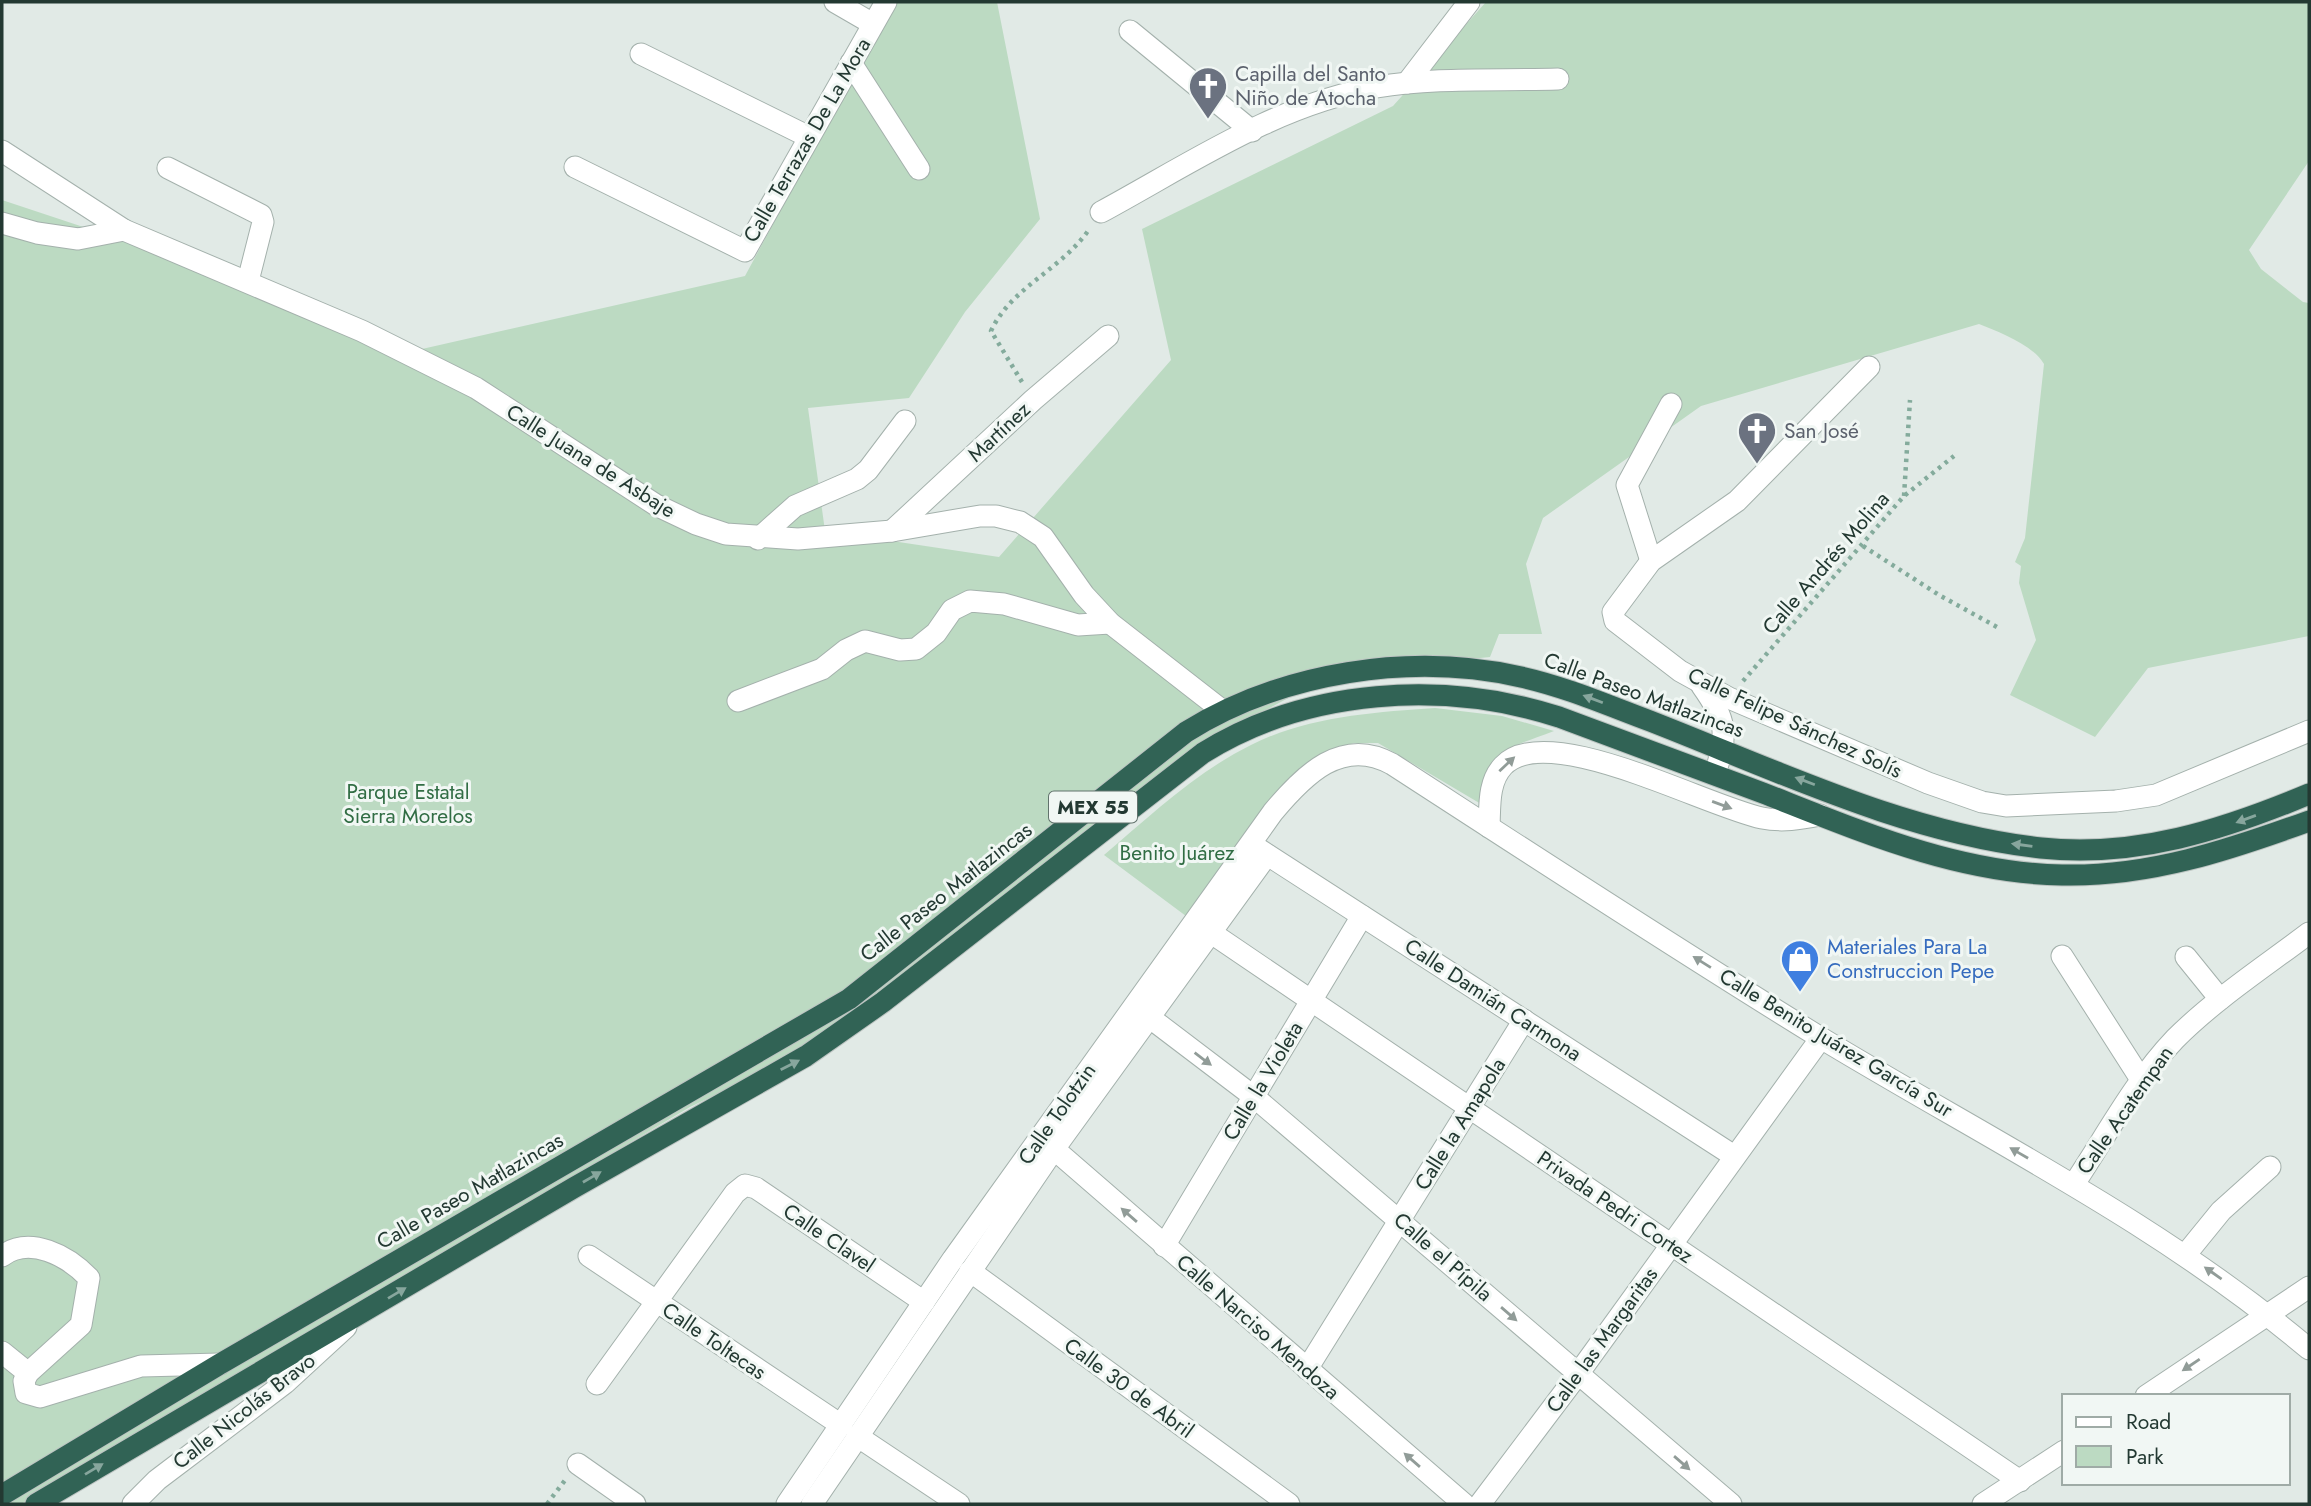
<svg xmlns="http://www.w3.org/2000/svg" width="2311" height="1506" font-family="Jost,sans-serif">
<rect width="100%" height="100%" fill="#e1eae6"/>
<g fill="#bcdac2">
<path d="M 893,2 L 997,2 L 1040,219 L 965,312 L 909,398 L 808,408 L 825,531 L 999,557 L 1171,360 L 1142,229 L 1393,106 L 1486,2 L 2309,2 L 2309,161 L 2249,250 L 2261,269 L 2303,302 L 2309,303 L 2309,636 L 2148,668 L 2095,737 L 2010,695 L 2036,640 L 2019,583 L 2021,566 L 2015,562 L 2025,538 L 2044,364 C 2033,345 1999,332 1979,324 L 1701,406 L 1543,518 L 1526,564 L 1542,634 L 1499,634 L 1490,657 L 1335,673 L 1217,736 L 1133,793 L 874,999 L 778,1065 L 690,1107 L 21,1504 L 2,1504 L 2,200 L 246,281 L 422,349 L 745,276 Z"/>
<path d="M 1435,708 L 1502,716 L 1554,731 C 1505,750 1488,748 1481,804 L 1378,743 L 1354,743 L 1327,752 L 1186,916 L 1104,855 C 1150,816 1196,772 1251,745 C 1306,717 1374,712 1435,708 Z"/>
</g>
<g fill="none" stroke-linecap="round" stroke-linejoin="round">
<g stroke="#a4b1ac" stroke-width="23">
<g id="minor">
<path d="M 835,2 L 873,24"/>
<path d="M 1130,31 L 1252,131"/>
<path d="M 641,54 L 809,137"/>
<path d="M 851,63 L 919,169"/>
<path d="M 1407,83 L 1469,2"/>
<path d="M 2,151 L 124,230"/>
<path d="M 575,167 L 745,251 L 886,2"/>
<path d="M 168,168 L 261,215 L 263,222 L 248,281"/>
<path d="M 1101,212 C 1188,165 1277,104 1377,87 C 1435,77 1499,81 1558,79"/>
<path d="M 2,223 L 37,233 L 78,239 L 124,230 L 362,331 L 476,388 L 656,505 L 696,524 L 726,534 L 798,539 L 892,531 L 980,516 L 996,516 L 1020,522 L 1043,537 L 1084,595 L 1110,623 L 1223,711"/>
<path d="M 1869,367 L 1737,501 L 1651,561 L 1613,612 L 1615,621 L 1680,671 L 1729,698 L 1928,783 L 1982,802 L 2006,806 L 2116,801 L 2156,795 L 2309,731"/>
<path d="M 892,531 L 1033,400 L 1108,336"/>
<path d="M 758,539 L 795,506 L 857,479 L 868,470 L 905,421"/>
<path d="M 1651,561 L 1627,485 L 1671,404"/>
<path d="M 1702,686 C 1727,721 1728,733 1715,774"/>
<path d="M 738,701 L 822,669 L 846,650 L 865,641 L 900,650 L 916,649 L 936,633 L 952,610 L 970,601 L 1004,604 L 1078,625 L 1110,623"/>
<path d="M 1489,827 C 1490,806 1488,782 1503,766 C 1546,719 1707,807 1762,818 C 1782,822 1800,819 1820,815"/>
<path d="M 1257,848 L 1734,1156"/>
<path d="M 1210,932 L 2020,1481"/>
<path d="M 2062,956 L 2142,1081"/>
<path d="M 2186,957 L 2220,999"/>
<path d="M 1149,1017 L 1253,1096 L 1731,1504"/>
<path d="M 1054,1149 L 1464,1504"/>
<path d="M 2074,1184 C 2106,1136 2135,1081 2175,1039 C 2215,999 2264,967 2309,933"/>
<path d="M 1164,1246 L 1362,916"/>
<path d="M 2186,1254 L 2221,1211 L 2270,1167"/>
<path d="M 2,1256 C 30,1235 68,1256 89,1278 L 81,1325 L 28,1373 L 24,1381 L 26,1393 L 40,1397 L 141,1366 L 220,1364"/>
<path d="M 589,1256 L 841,1425"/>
<path d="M 970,1271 L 1289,1504"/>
<path d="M 2,1352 L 28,1373"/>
<path d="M 1307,1369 L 1524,1020"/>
<path d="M 597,1384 L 735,1193 L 745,1185 L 756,1188 L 924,1302"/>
<path d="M 2146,1396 L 2309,1287"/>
<path d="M 857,1436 L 959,1504"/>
<path d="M 578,1464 L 635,1504"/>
<path d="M 133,1504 L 157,1480 L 285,1383 L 346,1327"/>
<path d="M 787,1504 L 953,1259 L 1273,812 C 1304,775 1342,736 1392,764 C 1534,856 1676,949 1821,1038 C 1988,1139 2159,1223 2309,1349"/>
<path d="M 812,1504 L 1054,1149 L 1267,855"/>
<path d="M 1480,1504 L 1578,1374 L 1821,1038"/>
<path d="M 1983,1504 L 2064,1451"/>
</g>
</g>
<g stroke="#bdc4c2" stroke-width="23">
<g id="highway">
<path d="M 2,1495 L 220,1364 L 849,999 L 1186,732 C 1282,672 1411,652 1521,677 C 1566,687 1607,705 1650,721 C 1776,770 1905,833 2041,848 C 2136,858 2223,830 2309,794"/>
<path d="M 36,1504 L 575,1187 L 806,1056 L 883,1002 L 1203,753 C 1307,688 1444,680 1559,717 C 1627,742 1695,767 1763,793 C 1860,831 1956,873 2062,875 C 2149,877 2229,850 2309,821"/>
</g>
</g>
<g stroke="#84ab9c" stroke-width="4.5" stroke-dasharray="3.5 5" stroke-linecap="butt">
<path d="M 1022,382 L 991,331 C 1011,287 1063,269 1090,228"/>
<path d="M 1904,496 L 1910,400"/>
<path d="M 1863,546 L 1939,595 L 1997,627"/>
<path d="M 1743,681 L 1904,496 L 1954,456"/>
<path d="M 547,1504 L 566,1479"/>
</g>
<use href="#minor" stroke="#fff" stroke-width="21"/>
<use href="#highway" stroke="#316355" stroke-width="21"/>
</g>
<defs><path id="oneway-solid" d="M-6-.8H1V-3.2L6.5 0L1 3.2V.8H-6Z" transform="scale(1.75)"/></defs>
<g fill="#87a69d">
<use href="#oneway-solid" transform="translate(1593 699) rotate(-159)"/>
<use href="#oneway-solid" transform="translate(1805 781) rotate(-159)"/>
<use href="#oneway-solid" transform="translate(2246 819) rotate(160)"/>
<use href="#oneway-solid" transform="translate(2022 845) rotate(-172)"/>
<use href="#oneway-solid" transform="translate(790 1065) rotate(-27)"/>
<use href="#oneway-solid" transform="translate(592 1177) rotate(-30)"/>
<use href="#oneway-solid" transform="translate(397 1293) rotate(-31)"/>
<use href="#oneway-solid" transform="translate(94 1469) rotate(-31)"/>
</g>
<g fill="#919c98">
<use href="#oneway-solid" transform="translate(1507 764) rotate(-43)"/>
<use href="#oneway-solid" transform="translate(1722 805) rotate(20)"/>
<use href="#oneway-solid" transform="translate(1702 962) rotate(-148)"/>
<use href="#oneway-solid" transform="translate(1203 1059) rotate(37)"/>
<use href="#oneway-solid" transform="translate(2019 1153) rotate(-150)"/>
<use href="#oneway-solid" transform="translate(1129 1215) rotate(-139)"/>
<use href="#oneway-solid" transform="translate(2213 1273) rotate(-145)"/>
<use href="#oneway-solid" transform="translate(1509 1314) rotate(41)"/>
<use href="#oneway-solid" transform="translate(2191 1365) rotate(146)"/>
<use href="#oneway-solid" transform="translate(1412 1460) rotate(-139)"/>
<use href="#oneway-solid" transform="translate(1682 1463) rotate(41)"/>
</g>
<defs>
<g id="church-pin" transform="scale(2.0125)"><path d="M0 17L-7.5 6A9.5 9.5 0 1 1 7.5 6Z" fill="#6b7280" stroke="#f1f7f4"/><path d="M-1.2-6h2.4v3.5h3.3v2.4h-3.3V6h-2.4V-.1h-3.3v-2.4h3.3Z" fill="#fff"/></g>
<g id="shop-pin" transform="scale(2.0125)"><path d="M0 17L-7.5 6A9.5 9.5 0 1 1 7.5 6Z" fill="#3f7fe0" stroke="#f1f7f4"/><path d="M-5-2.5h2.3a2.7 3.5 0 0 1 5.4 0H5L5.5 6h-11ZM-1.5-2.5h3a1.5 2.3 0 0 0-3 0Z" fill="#fff"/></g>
</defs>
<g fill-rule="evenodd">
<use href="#church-pin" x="1208" y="86"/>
<use href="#church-pin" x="1757" y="431"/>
<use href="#shop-pin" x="1800" y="959"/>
</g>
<g text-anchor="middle" stroke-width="6" stroke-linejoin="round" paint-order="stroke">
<rect fill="#f1f7f4" stroke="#61726c" stroke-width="2" x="1049" y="791.5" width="88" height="31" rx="5"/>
<g font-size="19" font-weight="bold" fill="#233932">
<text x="1093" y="814">MEX 55</text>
</g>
<g font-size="21" fill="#5b616d" stroke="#f1f7f4" text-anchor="start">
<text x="1235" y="81">Capilla del Santo<tspan x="1235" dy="24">Niño de Atocha</tspan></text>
<text x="1784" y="438">San José</text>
</g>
<g font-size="21" fill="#233932" stroke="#f1f7f4">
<text transform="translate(807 140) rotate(-60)" y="7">Calle Terrazas De La Mora</text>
<text transform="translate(999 432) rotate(-43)" y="7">Martínez</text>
<text transform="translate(591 461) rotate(32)" y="7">Calle Juana de Asbaje</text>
<text transform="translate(1826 563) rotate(-49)" y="7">Calle Andrés Molina</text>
<text transform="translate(1644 695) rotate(20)" y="7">Calle Paseo Matlazincas</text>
<text transform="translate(1795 723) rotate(25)" y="7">Calle Felipe Sánchez Solís</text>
<text transform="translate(946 892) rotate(-38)" y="7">Calle Paseo Matlazincas</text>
<text transform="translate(1493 1000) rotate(33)" y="7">Calle Damián Carmona</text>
<text transform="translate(1836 1043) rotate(31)" y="7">Calle Benito Juárez García Sur</text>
<text transform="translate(1263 1081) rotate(-59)" y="7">Calle la Violeta</text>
<text transform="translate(2125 1110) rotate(-55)" y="7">Calle Acatempan</text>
<text transform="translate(1057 1114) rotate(-55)" y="7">Calle Tolotzin</text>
<text transform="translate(1460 1124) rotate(-58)" y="7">Calle la Amapola</text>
<text transform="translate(470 1191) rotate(-30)" y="7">Calle Paseo Matlazincas</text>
<text transform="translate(1615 1207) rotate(34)" y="7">Privada Pedri Cortez</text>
<text transform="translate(829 1238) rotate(34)" y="7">Calle Clavel</text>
<text transform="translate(1443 1257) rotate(41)" y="7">Calle el Pípila</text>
<text transform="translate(1258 1327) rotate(41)" y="7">Calle Narciso Mendoza</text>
<text transform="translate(1602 1340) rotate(-54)" y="7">Calle las Margaritas</text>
<text transform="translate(714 1341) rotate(34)" y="7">Calle Toltecas</text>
<text transform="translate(1129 1388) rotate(36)" y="7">Calle 30 de Abril</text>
<text transform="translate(244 1411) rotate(-38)" y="7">Calle Nicolás Bravo</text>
</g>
<g font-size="21" fill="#316d44" stroke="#f1f7f4">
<text x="408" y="799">Parque Estatal<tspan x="408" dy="24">Sierra Morelos</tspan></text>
<text x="1177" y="860">Benito Juárez</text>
</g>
<g font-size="21" fill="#366cbe" stroke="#f1f7f4" text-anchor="start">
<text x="1827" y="954">Materiales Para La<tspan x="1827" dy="24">Construccion Pepe</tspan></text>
</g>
</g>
<rect width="2311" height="1506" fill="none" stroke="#233932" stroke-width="7"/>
<rect x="2062" y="1394" width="228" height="91" fill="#f1f7f4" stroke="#9faba6" stroke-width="2"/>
<rect x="2076" y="1417" width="35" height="10" fill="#ffffff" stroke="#9faba6" stroke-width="2"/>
<text x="2126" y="1429" font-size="21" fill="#233932">Road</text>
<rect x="2076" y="1446" width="35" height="21" fill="#bcdac2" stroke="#9faba6" stroke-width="2"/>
<text x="2126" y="1464" font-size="21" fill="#233932">Park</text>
</svg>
